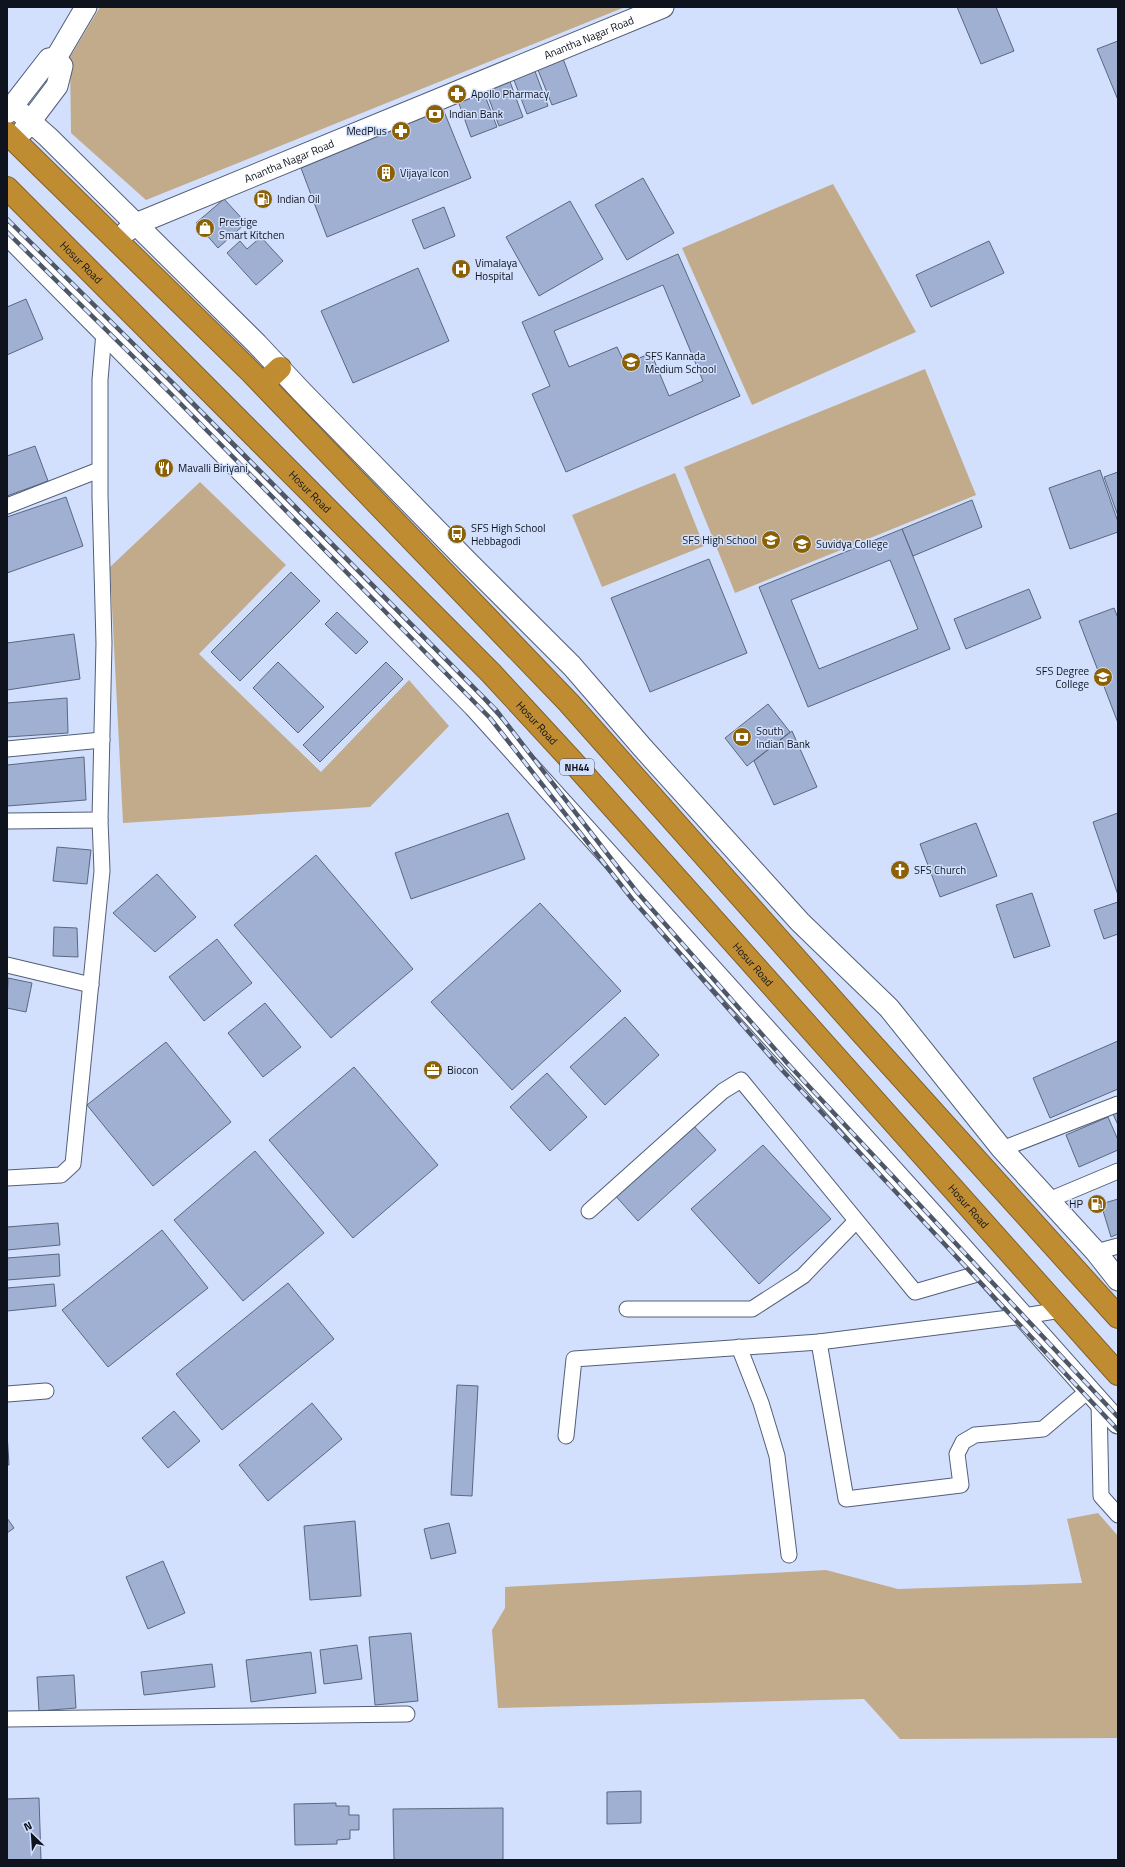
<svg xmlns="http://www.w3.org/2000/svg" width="1125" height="1867" font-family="'Titillium Web',sans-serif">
<rect width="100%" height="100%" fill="#d2e0fd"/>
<g fill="#c2ab8a">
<path d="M 100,7 L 625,7 L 146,200 L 71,133 L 70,57 Z"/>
<path d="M 833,184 L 916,332 L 752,405 L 682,248 Z"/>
<path d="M 925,369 L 976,495 L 735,593 L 684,467 Z"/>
<path d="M 675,473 L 704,546 L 602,587 L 572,515 Z"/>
<path d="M 200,482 L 286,565 L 199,654 L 321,772 L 409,680 L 449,726 L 370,807 L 123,823 L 110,567 Z"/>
<path d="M 1098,1513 L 1118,1536 L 1118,1738 L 900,1739 L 864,1699 L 498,1708 L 492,1630 L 505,1608 L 505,1587 L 826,1570 L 898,1589 L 1082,1583 L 1067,1519 Z"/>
</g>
<g fill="#9fb0d3" stroke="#5a677f" fill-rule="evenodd">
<path d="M 957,7 L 996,7 L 1014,51 L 981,64 Z"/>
<path d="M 1118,41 L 1118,100 L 1097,49 Z"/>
<path d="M 562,56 L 577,96 L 552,105 L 536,65 Z"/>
<path d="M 533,66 L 548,106 L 527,114 L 512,75 Z"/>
<path d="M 509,79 L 523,117 L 499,126 L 485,88 Z"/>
<path d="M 482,88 L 497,127 L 471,137 L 457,98 Z"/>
<path d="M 443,109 L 471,178 L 327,237 L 301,168 Z"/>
<path d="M 643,178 L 674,233 L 627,260 L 595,205 Z"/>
<path d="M 224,199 L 246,223 L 218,248 L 196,223 Z"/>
<path d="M 570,201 L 603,259 L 539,296 L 506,237 Z"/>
<path d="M 444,207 L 455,236 L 424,249 L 412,220 Z"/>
<path d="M 261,237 L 283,261 L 256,285 L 227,253 L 240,241 L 247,249 Z"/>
<path d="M 989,241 L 1004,273 L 931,307 L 916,275 Z"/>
<path d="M 678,254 L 740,396 L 566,472 L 532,394 L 550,386 L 522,322 ZM 663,285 L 703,381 L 669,396 L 651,353 L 625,364 L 617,347 L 569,367 L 554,331 Z"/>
<path d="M 418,268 L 449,341 L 353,383 L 321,311 Z"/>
<path d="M 26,299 L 43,339 L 7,355 L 7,307 Z"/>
<path d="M 35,446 L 48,481 L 7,496 L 7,456 Z"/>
<path d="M 1100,470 L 1118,522 L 1118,532 L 1070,549 L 1049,488 Z"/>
<path d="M 1118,472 L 1118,516 L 1104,477 Z"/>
<path d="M 66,497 L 83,546 L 7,573 L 7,517 Z"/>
<path d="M 972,500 L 982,527 L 913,556 L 902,529 Z"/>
<path d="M 902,529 L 950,649 L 808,707 L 759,587 ZM 890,560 L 918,629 L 819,669 L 791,600 Z"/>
<path d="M 709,559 L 747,653 L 650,692 L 611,598 Z"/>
<path d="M 291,572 L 320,601 L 240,681 L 211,652 Z"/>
<path d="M 1029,589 L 1041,618 L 966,649 L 954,619 Z"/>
<path d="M 1114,608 L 1118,618 L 1118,723 L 1079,621 Z"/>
<path d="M 337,612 L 368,642 L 356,654 L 325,624 Z"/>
<path d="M 74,634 L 80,679 L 7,690 L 7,643 Z"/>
<path d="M 278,662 L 324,707 L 298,733 L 253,688 Z"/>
<path d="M 386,662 L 403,679 L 320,762 L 303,745 Z"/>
<path d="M 67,698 L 68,733 L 7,737 L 7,703 Z"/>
<path d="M 768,704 L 790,732 L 747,766 L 725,738 Z"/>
<path d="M 792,731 L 817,787 L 774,805 L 754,761 Z"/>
<path d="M 84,757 L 86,800 L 7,806 L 7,765 Z"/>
<path d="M 508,813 L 525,859 L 411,899 L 395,853 Z"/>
<path d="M 1118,813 L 1118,895 L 1093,822 Z"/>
<path d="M 976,823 L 997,876 L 940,897 L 920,844 Z"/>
<path d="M 57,847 L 91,850 L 87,884 L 53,881 Z"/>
<path d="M 316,855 L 413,969 L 331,1038 L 234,925 Z"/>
<path d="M 157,874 L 196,917 L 155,952 L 113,913 Z"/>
<path d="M 1032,893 L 1050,946 L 1014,958 L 996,905 Z"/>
<path d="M 1118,902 L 1118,934 L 1104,939 L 1094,910 Z"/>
<path d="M 540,903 L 621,991 L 512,1090 L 431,1002 Z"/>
<path d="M 54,927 L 77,928 L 78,957 L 53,956 Z"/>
<path d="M 217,939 L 252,983 L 204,1021 L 169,977 Z"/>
<path d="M 8,978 L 32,983 L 26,1012 L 7,1008 Z"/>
<path d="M 265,1003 L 301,1047 L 263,1077 L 228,1033 Z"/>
<path d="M 625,1017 L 659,1055 L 605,1105 L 570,1067 Z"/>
<path d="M 1118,1041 L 1118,1089 L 1050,1118 L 1033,1078 Z"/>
<path d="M 166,1042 L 231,1122 L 153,1186 L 87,1105 Z"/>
<path d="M 354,1067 L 438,1165 L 353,1238 L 269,1140 Z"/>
<path d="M 547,1073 L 587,1117 L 550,1151 L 510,1107 Z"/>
<path d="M 1118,1112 L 1118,1125 L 1113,1114 Z"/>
<path d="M 1108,1117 L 1118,1140 L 1118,1150 L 1079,1167 L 1066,1135 Z"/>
<path d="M 691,1123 L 716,1150 L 638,1221 L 614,1194 Z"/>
<path d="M 763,1145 L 831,1219 L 759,1284 L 691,1209 Z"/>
<path d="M 255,1151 L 324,1233 L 243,1301 L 174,1220 Z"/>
<path d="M 1118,1199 L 1118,1234 L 1111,1237 L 1101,1204 Z"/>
<path d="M 58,1223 L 60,1245 L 7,1250 L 7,1227 Z"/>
<path d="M 162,1230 L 208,1288 L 108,1367 L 62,1310 Z"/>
<path d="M 59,1254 L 60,1276 L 7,1280 L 7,1258 Z"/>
<path d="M 288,1283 L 334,1339 L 222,1430 L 176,1374 Z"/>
<path d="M 54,1284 L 56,1306 L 7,1311 L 7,1288 Z"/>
<path d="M 457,1385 L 478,1386 L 472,1496 L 451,1495 Z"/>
<path d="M 312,1403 L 342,1439 L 268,1501 L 239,1465 Z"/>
<path d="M 174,1411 L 200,1441 L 168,1468 L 142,1438 Z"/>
<path d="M 7,1433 L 9,1465 L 7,1465 Z"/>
<path d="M 7,1518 L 14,1528 L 7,1533 Z"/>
<path d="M 355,1521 L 361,1596 L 310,1600 L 304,1526 Z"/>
<path d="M 449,1523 L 456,1553 L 431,1559 L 424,1529 Z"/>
<path d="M 163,1561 L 185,1613 L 148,1629 L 126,1577 Z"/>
<path d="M 411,1633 L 418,1701 L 375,1705 L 369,1637 Z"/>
<path d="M 357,1645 L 362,1679 L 324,1684 L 320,1650 Z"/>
<path d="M 311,1652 L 316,1693 L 251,1702 L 246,1660 Z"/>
<path d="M 212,1664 L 215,1687 L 144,1695 L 141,1672 Z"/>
<path d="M 74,1675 L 76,1708 L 39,1711 L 37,1677 Z"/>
<path d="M 641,1791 L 641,1823 L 607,1824 L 607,1792 Z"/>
<path d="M 39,1798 L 41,1860 L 7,1860 L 7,1799 Z"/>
<path d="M 336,1803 L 336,1806 L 349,1806 L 349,1815 L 359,1815 L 359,1830 L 350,1830 L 350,1839 L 337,1840 L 337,1844 L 295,1845 L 294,1804 Z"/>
<path d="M 503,1808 L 503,1860 L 394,1860 L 393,1809 Z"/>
</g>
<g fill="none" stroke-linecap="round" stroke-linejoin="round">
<g stroke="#535f78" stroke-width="17">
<g id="street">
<path d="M 7,506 L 99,470"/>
<path d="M 7,749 L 102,740"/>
<path d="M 7,821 L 100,820"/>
<path d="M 7,965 L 91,985"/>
<path d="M 1002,1149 L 1118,1104"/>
<path d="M 7,1178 L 61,1175 L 73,1164 L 102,871 L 100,820 L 104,643 L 100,496 L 100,380 L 104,332"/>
<path d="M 1049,1200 L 1118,1171"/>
<path d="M 589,1211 L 723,1091 L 741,1080 L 915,1292 L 984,1272"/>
<path d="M 1096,1252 L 1118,1246"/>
<path d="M 627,1309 L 752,1309 L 803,1276 L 856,1221"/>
<path d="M 819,1342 L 846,1499 L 961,1485 L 957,1454 L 963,1442 L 975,1435 L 1043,1429 L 1089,1390"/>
<path d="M 739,1347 L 761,1403 L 777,1456 L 789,1555"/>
<path d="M 7,1394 L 46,1391"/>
<path d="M 1099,1402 L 1101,1496 L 1118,1515"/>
<path d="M 566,1436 L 574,1359 L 819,1342 L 1024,1316 L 1061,1310"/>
<path d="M 7,1719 L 407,1714"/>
</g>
</g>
<g stroke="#535f78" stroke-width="23">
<g id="secondary">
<path d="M 56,58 L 86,7"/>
<path d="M 13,106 L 48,137 L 257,344 L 302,392 L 465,559 L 572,666 L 642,747 L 800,922 L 889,1008 L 1002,1149 L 1096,1252 L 1118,1280"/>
<path d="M 7,113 L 49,59 L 56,58"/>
<path d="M 23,131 L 57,86 L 62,66 L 56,58"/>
<path id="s1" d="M 127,231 L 136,224 L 663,7"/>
<path d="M 7,234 L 474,706 L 932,1214 L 1118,1423"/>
</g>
</g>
<g stroke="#82622a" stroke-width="24">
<g id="highway">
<path d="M 7,133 L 251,372 L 569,703 L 861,1032 L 1118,1317"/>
<path id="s2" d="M 7,188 L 491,673 L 572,761 L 1118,1374"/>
<path d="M 263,384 L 280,368"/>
</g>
</g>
<use href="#street" stroke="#fff" stroke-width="15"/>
<use href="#secondary" stroke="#fff" stroke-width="21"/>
<use href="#highway" stroke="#c08c31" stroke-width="22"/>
<g stroke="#4f5767" stroke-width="4.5">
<g id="rail">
<path d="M 7,219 L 176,386 L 496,710 L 637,892 L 788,1064 L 1118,1417"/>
<path d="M 7,232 L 170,393 L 490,718 L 632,899 L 783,1071 L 1118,1430"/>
</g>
</g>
<use href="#rail" stroke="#d2e0fd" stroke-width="3" stroke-dasharray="9" stroke-linecap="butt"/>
</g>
<defs>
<g id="pharmacy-disc" transform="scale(1)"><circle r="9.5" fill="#8c6103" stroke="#d2e0fd"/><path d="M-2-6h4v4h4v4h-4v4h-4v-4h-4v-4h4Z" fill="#fff"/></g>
<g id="bank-disc" transform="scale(1)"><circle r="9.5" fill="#8c6103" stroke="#d2e0fd"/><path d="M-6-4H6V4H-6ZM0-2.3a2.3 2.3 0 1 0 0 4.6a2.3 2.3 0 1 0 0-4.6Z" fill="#fff"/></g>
<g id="building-disc" transform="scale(1)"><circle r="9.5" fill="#8c6103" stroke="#d2e0fd"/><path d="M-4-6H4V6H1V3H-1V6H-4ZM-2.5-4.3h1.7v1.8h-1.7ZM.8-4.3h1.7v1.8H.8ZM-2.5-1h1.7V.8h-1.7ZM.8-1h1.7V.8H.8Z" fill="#fff"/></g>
<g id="fuel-disc" transform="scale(1)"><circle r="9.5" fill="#8c6103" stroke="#d2e0fd"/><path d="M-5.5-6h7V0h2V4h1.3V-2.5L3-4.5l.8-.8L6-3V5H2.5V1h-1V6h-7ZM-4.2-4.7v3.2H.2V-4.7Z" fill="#fff"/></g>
<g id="shop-disc" transform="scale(1)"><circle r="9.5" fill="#8c6103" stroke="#d2e0fd"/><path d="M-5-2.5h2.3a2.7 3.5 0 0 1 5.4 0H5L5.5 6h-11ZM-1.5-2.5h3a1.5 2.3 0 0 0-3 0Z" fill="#fff"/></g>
<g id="hospital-disc" transform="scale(1)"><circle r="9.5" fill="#8c6103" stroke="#d2e0fd"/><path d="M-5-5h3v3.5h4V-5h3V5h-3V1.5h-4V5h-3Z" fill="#fff"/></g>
<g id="school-disc" transform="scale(1)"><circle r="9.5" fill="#8c6103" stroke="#d2e0fd"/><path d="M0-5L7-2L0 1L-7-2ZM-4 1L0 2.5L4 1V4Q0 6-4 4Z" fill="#fff"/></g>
<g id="restaurant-disc" transform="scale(1)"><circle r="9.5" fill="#8c6103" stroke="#d2e0fd"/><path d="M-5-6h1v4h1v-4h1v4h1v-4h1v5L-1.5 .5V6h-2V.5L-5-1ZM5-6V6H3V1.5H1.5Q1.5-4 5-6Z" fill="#fff"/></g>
<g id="bus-disc" transform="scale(1)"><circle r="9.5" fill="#8c6103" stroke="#d2e0fd"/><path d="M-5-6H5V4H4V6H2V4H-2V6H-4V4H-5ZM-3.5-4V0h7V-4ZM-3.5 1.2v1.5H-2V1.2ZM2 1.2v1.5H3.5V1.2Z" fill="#fff"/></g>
<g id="university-disc" transform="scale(1)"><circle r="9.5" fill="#8c6103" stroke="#d2e0fd"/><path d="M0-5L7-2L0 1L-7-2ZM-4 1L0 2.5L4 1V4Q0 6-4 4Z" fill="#fff"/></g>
<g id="church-disc" transform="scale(1)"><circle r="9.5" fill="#8c6103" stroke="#d2e0fd"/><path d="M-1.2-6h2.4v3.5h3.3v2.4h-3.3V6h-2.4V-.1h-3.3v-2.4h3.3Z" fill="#fff"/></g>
<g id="office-disc" transform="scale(1)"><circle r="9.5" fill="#8c6103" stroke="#d2e0fd"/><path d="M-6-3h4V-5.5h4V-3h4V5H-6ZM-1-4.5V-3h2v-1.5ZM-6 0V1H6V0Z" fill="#fff"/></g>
</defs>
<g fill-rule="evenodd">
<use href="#pharmacy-disc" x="457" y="94"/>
<use href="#bank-disc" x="435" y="114"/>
<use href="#pharmacy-disc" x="401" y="131"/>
<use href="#building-disc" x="386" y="173"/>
<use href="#fuel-disc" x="263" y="199"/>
<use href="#shop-disc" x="205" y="228"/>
<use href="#hospital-disc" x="461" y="269"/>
<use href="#school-disc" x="631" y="362"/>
<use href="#restaurant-disc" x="164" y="468"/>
<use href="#bus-disc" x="457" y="534"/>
<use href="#school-disc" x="771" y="540"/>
<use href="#university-disc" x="802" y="544"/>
<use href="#university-disc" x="1103" y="677"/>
<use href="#bank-disc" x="742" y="737"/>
<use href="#church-disc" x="900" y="870"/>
<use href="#office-disc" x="433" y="1070"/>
<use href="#fuel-disc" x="1097" y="1204"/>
</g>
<g text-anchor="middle" stroke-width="3" stroke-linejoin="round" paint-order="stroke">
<rect fill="#d2e0fd" stroke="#495060" stroke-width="1" x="560" y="759" width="34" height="16" rx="3"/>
<g font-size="10" font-weight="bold" fill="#0e131d">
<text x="577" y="771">NH44</text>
</g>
<g font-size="11" fill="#0e131d" stroke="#d2e0fd">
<text dy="4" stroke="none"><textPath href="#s1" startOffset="501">Anantha Nagar Road</textPath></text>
<text dy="4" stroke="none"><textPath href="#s1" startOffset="177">Anantha Nagar Road</textPath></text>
<text dy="4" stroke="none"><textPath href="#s2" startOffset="105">Hosur Road</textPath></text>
<text dy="4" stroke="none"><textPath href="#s2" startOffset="429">Hosur Road</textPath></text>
<text dy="4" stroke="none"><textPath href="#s2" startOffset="753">Hosur Road</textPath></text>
<text dy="4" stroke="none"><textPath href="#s2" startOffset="1077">Hosur Road</textPath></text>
<text dy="4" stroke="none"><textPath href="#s2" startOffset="1401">Hosur Road</textPath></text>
</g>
<g font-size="11" fill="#0e131d" stroke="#d2e0fd" text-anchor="start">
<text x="471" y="98">Apollo Pharmacy</text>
<text x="449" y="118">Indian Bank</text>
<text x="387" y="135" text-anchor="end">MedPlus</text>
<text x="400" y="177">Vijaya Icon</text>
<text x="277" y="203">Indian Oil</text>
<text x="219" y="226">Prestige<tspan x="219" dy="13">Smart Kitchen</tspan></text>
<text x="475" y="267">Vimalaya<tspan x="475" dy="13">Hospital</tspan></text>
<text x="645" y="360">SFS Kannada<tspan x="645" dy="13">Medium School</tspan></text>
<text x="178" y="472">Mavalli Biriyani</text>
<text x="471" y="532">SFS High School<tspan x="471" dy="13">Hebbagodi</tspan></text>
<text x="757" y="544" text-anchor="end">SFS High School</text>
<text x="816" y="548">Suvidya College</text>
<text x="1089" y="675" text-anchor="end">SFS Degree<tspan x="1089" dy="13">College</tspan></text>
<text x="756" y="735">South<tspan x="756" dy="13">Indian Bank</tspan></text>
<text x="914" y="874">SFS Church</text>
<text x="447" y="1074">Biocon</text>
<text x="1083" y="1208" text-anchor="end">HP</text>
</g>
</g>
<rect width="1125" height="1867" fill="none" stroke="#0e131d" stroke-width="16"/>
<g transform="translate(32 1835) rotate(335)" stroke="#d2e0fd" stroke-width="3" paint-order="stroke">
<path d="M0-3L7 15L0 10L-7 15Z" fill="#0e131d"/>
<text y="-6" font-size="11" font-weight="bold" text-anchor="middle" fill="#0e131d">N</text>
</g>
</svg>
